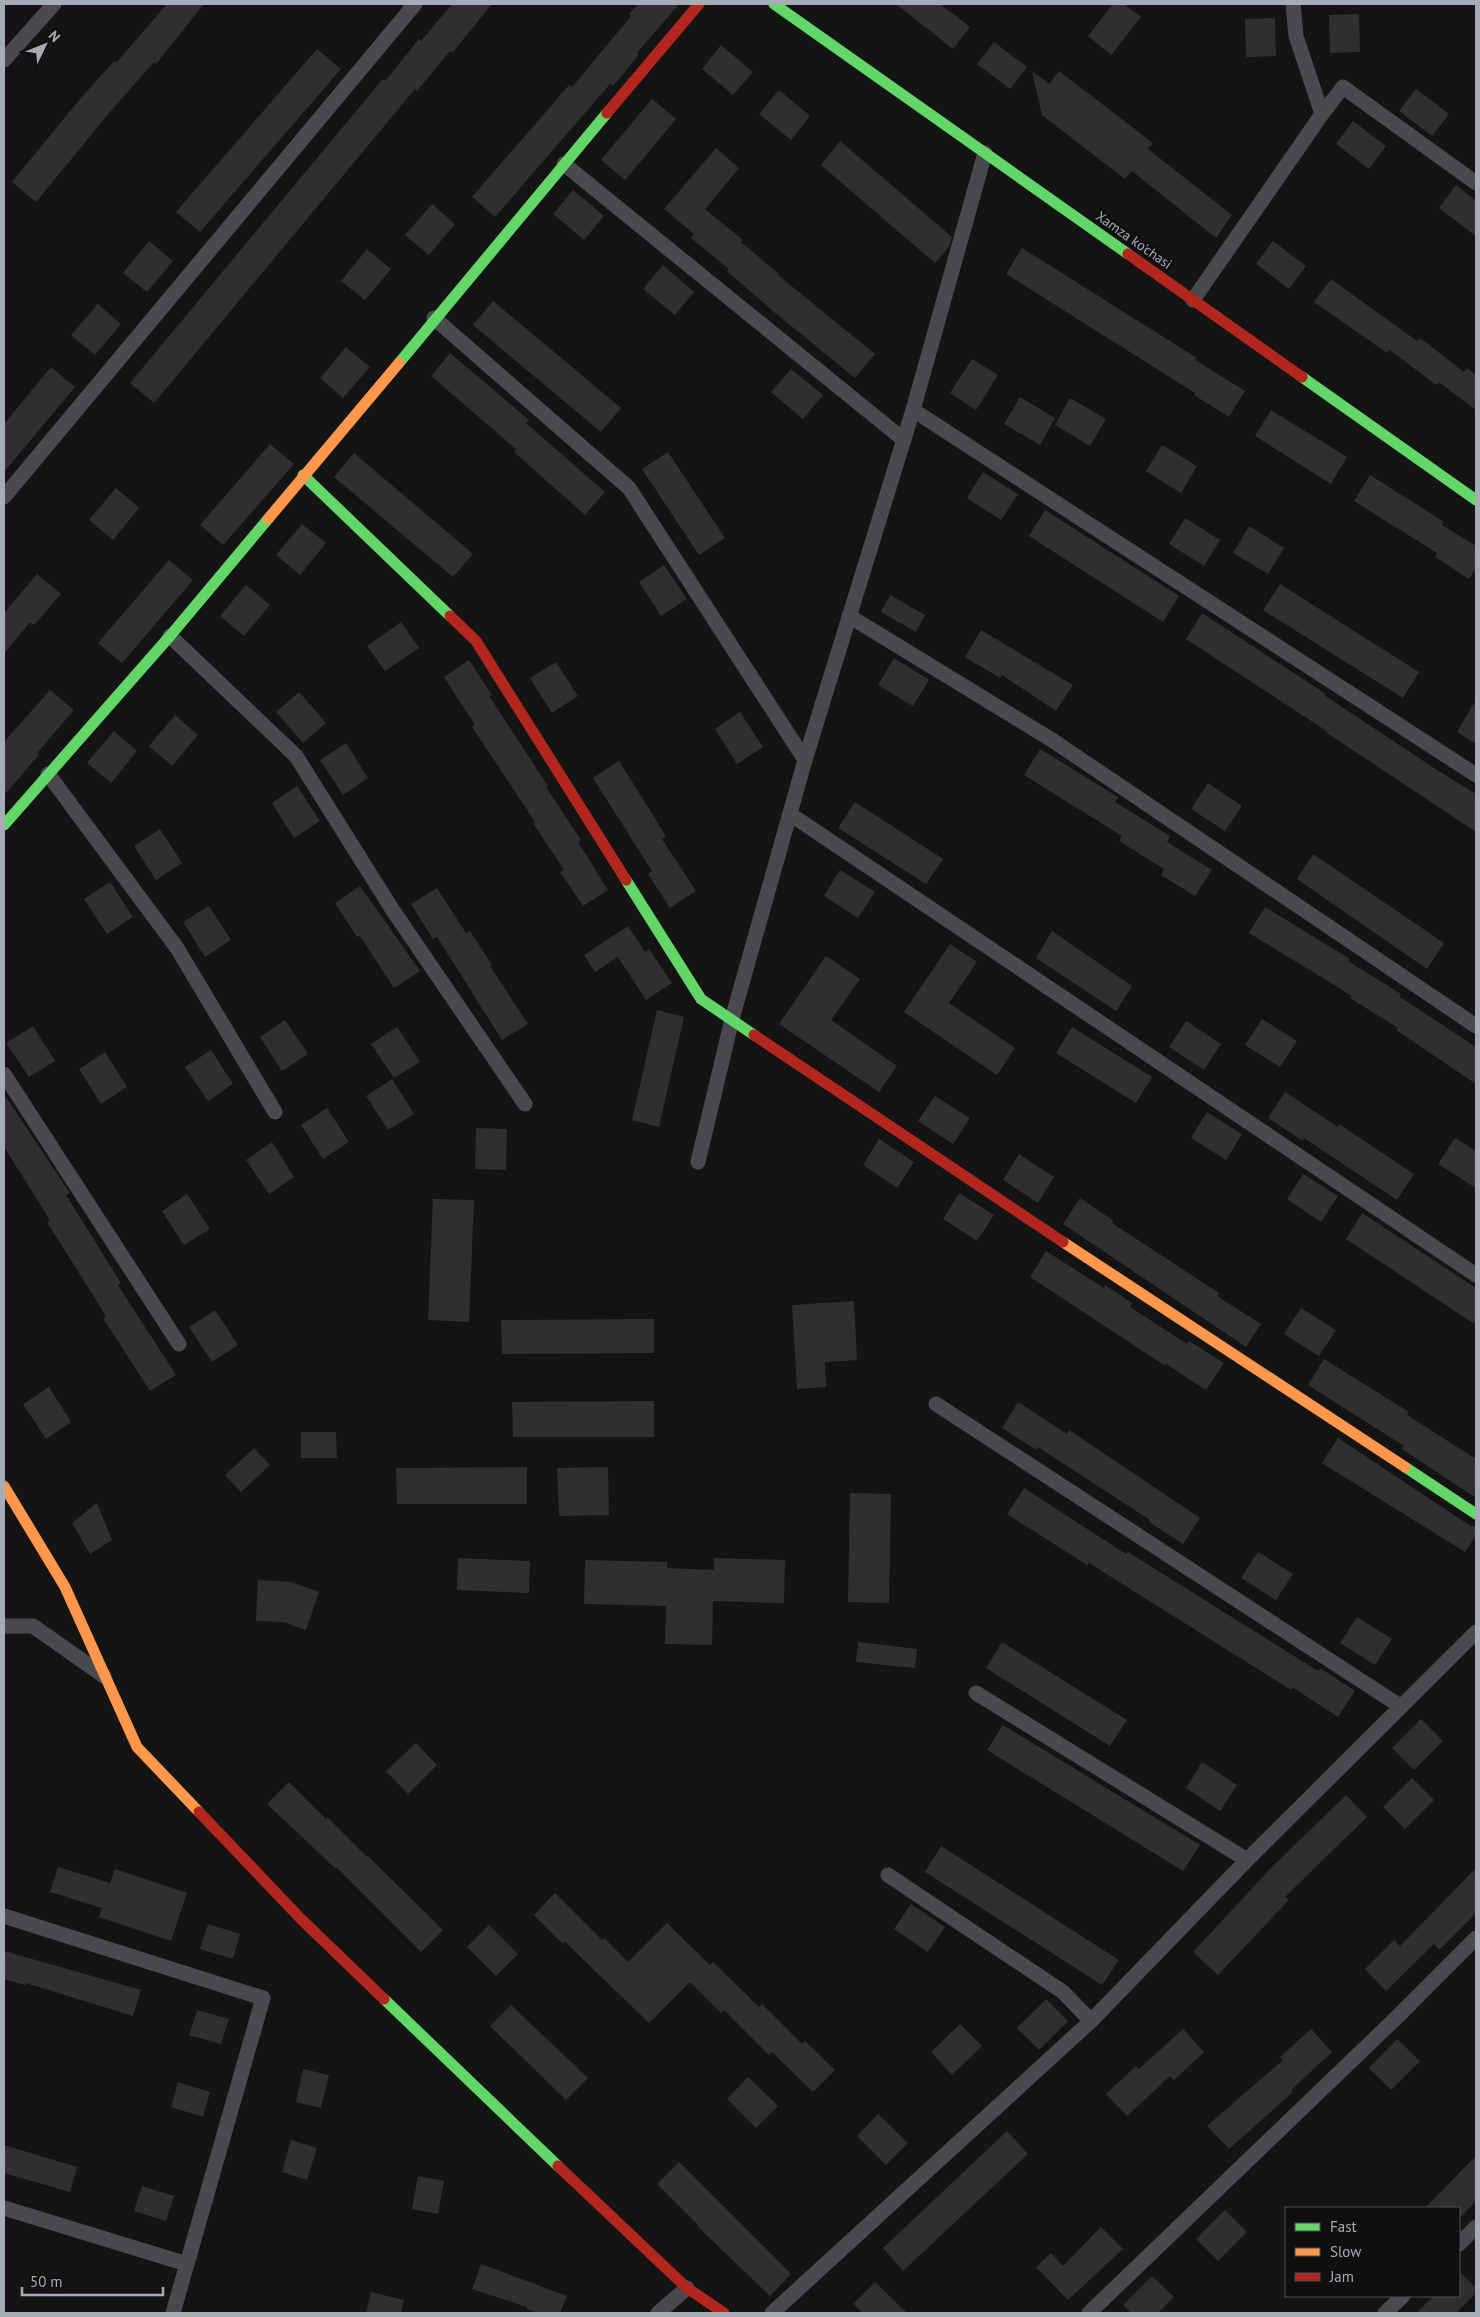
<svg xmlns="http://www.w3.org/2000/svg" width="1480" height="2317" font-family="'PT Sans',sans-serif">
<rect width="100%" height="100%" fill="#141415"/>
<g fill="#2f2f30">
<path d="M 167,4 L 204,4 L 156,64 L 154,62 L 110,112 L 36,202 L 12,182 L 80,99 L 114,61 L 116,63 Z"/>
<path d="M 452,4 L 492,4 L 452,53 L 450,51 L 417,91 L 415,89 L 154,403 L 130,383 L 383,79 L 385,81 L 419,39 L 421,41 Z"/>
<path d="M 638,4 L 679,4 L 637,53 L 639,55 L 613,86 L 610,84 L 495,217 L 472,197 L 569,85 L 572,87 L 631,16 L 629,14 Z"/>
<path d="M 896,4 L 940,4 L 970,27 L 953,49 Z"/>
<path d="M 1113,4 L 1124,4 L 1141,17 L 1111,55 L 1088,36 Z"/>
<path d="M 1359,14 L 1360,52 L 1330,53 L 1329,15 Z"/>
<path d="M 1275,18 L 1276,56 L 1246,57 L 1245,19 Z"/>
<path d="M 994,42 L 1027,67 L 1010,89 L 977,64 Z"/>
<path d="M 721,45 L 753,72 L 733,95 L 702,69 Z"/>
<path d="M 317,49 L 341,69 L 200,232 L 176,212 Z"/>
<path d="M 1032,71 L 1049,84 L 1059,71 L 1153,143 L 1148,149 L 1232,215 L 1216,238 L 1132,171 L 1125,179 L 1042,115 Z"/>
<path d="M 1416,89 L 1449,114 L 1432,136 L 1399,111 Z"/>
<path d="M 779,90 L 810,116 L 791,140 L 759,114 Z"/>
<path d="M 652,99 L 676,119 L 625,180 L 601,160 Z"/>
<path d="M 1353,121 L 1386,146 L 1369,169 L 1336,144 Z"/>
<path d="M 840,141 L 952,237 L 949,247 L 935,263 L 821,165 Z"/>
<path d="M 716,148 L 739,168 L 705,209 L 743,240 L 741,242 L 779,274 L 778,275 L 875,354 L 855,378 L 774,312 L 727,271 L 729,269 L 691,238 L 694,234 L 664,209 Z"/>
<path d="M 1456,185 L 1476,201 L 1476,236 L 1439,208 Z"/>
<path d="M 573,190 L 604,216 L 584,240 L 553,214 Z"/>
<path d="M 432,204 L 455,224 L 429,255 L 405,235 Z"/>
<path d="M 149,241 L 173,261 L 147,292 L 123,273 Z"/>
<path d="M 1273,241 L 1306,266 L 1289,289 L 1256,264 Z"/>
<path d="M 1022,248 L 1197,358 L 1195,360 L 1245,391 L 1229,417 L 1194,395 L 1195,393 L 1006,274 Z"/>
<path d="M 367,249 L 391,269 L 365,300 L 341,281 Z"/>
<path d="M 663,265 L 694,292 L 675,315 L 643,289 Z"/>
<path d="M 1331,279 L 1417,341 L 1420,338 L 1464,372 L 1467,368 L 1476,375 L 1476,410 L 1439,382 L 1436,385 L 1390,350 L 1387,353 L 1314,302 Z"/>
<path d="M 493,301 L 621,408 L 601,432 L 473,325 Z"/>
<path d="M 98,304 L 121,324 L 95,355 L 71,335 Z"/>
<path d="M 346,347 L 370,367 L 343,398 L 320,378 Z"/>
<path d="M 450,353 L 529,420 L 526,423 L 605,492 L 585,515 L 514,452 L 516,449 L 431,376 Z"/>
<path d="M 972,359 L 998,375 L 976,410 L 950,393 Z"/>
<path d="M 51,367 L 75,387 L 4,472 L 4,424 Z"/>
<path d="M 791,369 L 823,395 L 803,419 L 771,392 Z"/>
<path d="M 1020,397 L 1055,418 L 1040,445 L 1004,424 Z"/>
<path d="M 1070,398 L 1106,419 L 1090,446 L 1055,425 Z"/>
<path d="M 1271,410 L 1347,457 L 1331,484 L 1255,436 Z"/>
<path d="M 270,444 L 294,464 L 223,545 L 200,525 Z"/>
<path d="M 1162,445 L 1197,466 L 1181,493 L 1146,471 Z"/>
<path d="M 668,452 L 725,538 L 699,555 L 642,469 Z"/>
<path d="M 354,453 L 473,554 L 453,577 L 334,477 Z"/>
<path d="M 983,472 L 1018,494 L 1001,520 L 967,498 Z"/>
<path d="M 1370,475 L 1444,522 L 1442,525 L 1476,546 L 1476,568 L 1469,579 L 1435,557 L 1437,553 L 1354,501 Z"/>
<path d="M 116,488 L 139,508 L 113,540 L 89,520 Z"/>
<path d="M 1045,510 L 1179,596 L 1163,622 L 1029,536 Z"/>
<path d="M 1185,518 L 1220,540 L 1204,566 L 1169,544 Z"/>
<path d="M 302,524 L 326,543 L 300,575 L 276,555 Z"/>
<path d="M 1249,526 L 1284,548 L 1268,574 L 1233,553 Z"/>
<path d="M 169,560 L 193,580 L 122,663 L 98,643 Z"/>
<path d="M 664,565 L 687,599 L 661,616 L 639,582 Z"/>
<path d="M 37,574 L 61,594 L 34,625 L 30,622 L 4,654 L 4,613 Z"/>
<path d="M 1280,584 L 1419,672 L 1403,698 L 1263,610 Z"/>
<path d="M 246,585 L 270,605 L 244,636 L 220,616 Z"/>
<path d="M 890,595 L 925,615 L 916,632 L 881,612 Z"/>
<path d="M 1202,613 L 1326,694 L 1324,695 L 1437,770 L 1476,794 L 1476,832 L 1327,733 L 1328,732 L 1186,639 Z"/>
<path d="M 401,622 L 419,648 L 385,671 L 367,646 Z"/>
<path d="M 981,630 L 1073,685 L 1056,711 L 1002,675 L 1000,678 L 965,657 Z"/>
<path d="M 894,658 L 929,680 L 913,706 L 878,685 Z"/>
<path d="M 469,660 L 492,695 L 489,696 L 548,786 L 546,787 L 581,840 L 578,842 L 608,890 L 583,906 L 560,872 L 564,870 L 533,823 L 535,822 L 472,727 L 475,725 L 444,677 Z"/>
<path d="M 556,662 L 578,696 L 552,713 L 530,678 Z"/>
<path d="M 50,690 L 74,710 L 37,753 L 39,755 L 4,795 L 4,742 Z"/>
<path d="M 299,692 L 326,723 L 303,743 L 276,712 Z"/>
<path d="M 1476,700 L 1476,744 L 1457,732 Z"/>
<path d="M 740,712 L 763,747 L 737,764 L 715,729 Z"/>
<path d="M 175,715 L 198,735 L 172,766 L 149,746 Z"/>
<path d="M 114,731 L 137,751 L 111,783 L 87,763 Z"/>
<path d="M 346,743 L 368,778 L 343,795 L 320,760 Z"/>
<path d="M 1040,749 L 1118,797 L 1115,802 L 1170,836 L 1167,842 L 1212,870 L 1195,896 L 1161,875 L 1164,869 L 1119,841 L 1122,836 L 1024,775 Z"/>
<path d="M 619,761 L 666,836 L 662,839 L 696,891 L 670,908 L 648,874 L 652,871 L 593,778 Z"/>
<path d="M 1208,783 L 1242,806 L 1225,831 L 1191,809 Z"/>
<path d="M 297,786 L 320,821 L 294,838 L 272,803 Z"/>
<path d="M 855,802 L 943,859 L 926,884 L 838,828 Z"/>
<path d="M 160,829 L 182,863 L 156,880 L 134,846 Z"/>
<path d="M 1313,854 L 1444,943 L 1427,969 L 1297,879 Z"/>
<path d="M 840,870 L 875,892 L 858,918 L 824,896 Z"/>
<path d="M 110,882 L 133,917 L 107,934 L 84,899 Z"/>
<path d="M 360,886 L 420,971 L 394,988 L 360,936 L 357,937 L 335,903 Z"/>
<path d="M 437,888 L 466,933 L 470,931 L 492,965 L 490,966 L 528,1024 L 502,1040 L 437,937 L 433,939 L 411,904 Z"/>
<path d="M 209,906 L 231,940 L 205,957 L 183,922 Z"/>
<path d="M 1265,907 L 1350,959 L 1348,961 L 1401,994 L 1400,997 L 1476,1047 L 1476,1084 L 1396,1030 L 1398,1028 L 1350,998 L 1352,996 L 1249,933 Z"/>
<path d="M 628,926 L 645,952 L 649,949 L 672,983 L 646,1000 L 618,957 L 595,972 L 584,955 Z"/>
<path d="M 1052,931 L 1132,986 L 1116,1011 L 1036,958 Z"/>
<path d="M 950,944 L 977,962 L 949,1003 L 1015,1048 L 997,1075 L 904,1012 Z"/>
<path d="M 826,956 L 860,979 L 831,1020 L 897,1066 L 879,1092 L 779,1024 Z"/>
<path d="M 657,1010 L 684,1017 L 659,1127 L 632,1120 Z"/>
<path d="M 1262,1019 L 1297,1041 L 1280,1067 L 1245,1045 Z"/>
<path d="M 285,1020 L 308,1054 L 282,1071 L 260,1037 Z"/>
<path d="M 1186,1021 L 1221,1044 L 1204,1070 L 1169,1047 Z"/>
<path d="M 33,1026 L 55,1061 L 29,1077 L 6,1043 Z"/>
<path d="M 397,1027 L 420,1062 L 394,1078 L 371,1044 Z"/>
<path d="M 1072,1027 L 1152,1077 L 1136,1103 L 1056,1053 Z"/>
<path d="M 211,1050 L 233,1084 L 208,1101 L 185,1067 Z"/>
<path d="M 105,1052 L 127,1087 L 101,1104 L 79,1069 Z"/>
<path d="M 392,1079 L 414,1114 L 388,1130 L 366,1096 Z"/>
<path d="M 1285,1092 L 1338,1127 L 1339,1124 L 1414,1174 L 1397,1200 L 1304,1138 L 1303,1141 L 1268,1118 Z"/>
<path d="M 4,1094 L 70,1193 L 66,1195 L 121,1283 L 118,1285 L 176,1375 L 150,1391 L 103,1318 L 106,1316 L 47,1222 L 50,1220 L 4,1147 Z"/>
<path d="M 935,1096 L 970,1118 L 953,1144 L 918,1121 Z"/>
<path d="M 327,1108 L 349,1142 L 323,1159 L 301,1125 Z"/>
<path d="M 1207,1112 L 1242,1134 L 1226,1160 L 1191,1138 Z"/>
<path d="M 476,1128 L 507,1129 L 506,1170 L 475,1169 Z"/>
<path d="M 1455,1138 L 1476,1151 L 1476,1188 L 1438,1164 Z"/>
<path d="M 879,1139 L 914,1162 L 897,1188 L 863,1165 Z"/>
<path d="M 272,1142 L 294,1177 L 269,1194 L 246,1160 Z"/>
<path d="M 1019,1154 L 1054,1177 L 1038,1203 L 1003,1180 Z"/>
<path d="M 1303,1174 L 1338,1196 L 1321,1222 L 1287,1199 Z"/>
<path d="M 959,1193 L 994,1215 L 977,1241 L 943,1219 Z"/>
<path d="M 187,1194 L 210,1229 L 184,1245 L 162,1211 Z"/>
<path d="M 1080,1198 L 1114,1221 L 1112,1223 L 1219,1293 L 1217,1296 L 1261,1324 L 1246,1347 L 1063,1224 Z"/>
<path d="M 433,1199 L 474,1200 L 469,1322 L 428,1320 Z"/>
<path d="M 1362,1213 L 1476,1288 L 1476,1325 L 1346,1239 Z"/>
<path d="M 1046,1251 L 1096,1283 L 1104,1288 L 1105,1285 L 1132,1303 L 1130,1307 L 1187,1344 L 1189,1341 L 1224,1363 L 1206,1390 L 1166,1364 L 1164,1365 L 1030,1277 Z"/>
<path d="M 854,1301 L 857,1360 L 825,1362 L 826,1387 L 797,1389 L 792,1305 Z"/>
<path d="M 1301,1308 L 1336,1330 L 1319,1356 L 1284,1334 Z"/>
<path d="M 215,1310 L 238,1345 L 212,1362 L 189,1327 Z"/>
<path d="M 654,1319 L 654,1353 L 502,1354 L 501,1320 Z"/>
<path d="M 1324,1359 L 1409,1412 L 1407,1415 L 1476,1459 L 1476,1498 L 1402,1449 L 1404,1446 L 1308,1385 Z"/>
<path d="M 49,1387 L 71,1422 L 46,1439 L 23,1404 Z"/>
<path d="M 654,1401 L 654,1437 L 513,1437 L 512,1402 Z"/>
<path d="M 1018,1402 L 1067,1434 L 1069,1430 L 1200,1518 L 1183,1544 L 1149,1522 L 1150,1520 L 1038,1447 L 1036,1450 L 1002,1428 Z"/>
<path d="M 301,1432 L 336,1432 L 337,1458 L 301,1458 Z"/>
<path d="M 1338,1438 L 1469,1525 L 1476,1527 L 1476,1535 L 1465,1552 L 1322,1463 Z"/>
<path d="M 254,1448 L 270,1465 L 241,1492 L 225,1475 Z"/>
<path d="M 527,1467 L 527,1504 L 397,1504 L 396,1468 Z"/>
<path d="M 608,1467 L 609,1515 L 559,1516 L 557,1468 Z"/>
<path d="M 1024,1488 L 1126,1554 L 1128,1552 L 1318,1671 L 1320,1668 L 1355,1691 L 1338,1717 L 1292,1687 L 1291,1690 L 1089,1563 L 1087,1565 L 1007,1514 Z"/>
<path d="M 850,1493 L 891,1494 L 889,1603 L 848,1602 Z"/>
<path d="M 97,1503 L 112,1540 L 90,1554 L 72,1523 Z"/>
<path d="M 1258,1552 L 1293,1574 L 1276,1600 L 1241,1578 Z"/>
<path d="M 458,1558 L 530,1561 L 529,1593 L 457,1590 Z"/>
<path d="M 714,1558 L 785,1560 L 784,1603 L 713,1601 L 712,1645 L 665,1644 L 666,1606 L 584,1604 L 585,1560 L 667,1562 L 667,1568 L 714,1570 Z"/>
<path d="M 258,1580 L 291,1582 L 319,1592 L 306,1630 L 284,1622 L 256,1621 Z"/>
<path d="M 1357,1617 L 1392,1639 L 1375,1665 L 1340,1643 Z"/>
<path d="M 858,1642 L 917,1649 L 915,1668 L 856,1662 Z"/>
<path d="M 1002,1642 L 1127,1720 L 1110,1746 L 986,1668 Z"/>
<path d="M 1421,1719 L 1443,1741 L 1414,1770 L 1392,1748 Z"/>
<path d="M 1003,1725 L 1200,1845 L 1183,1871 L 987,1750 Z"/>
<path d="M 416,1743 L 437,1765 L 408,1794 L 386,1771 Z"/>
<path d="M 1202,1762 L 1237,1785 L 1220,1811 L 1186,1788 Z"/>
<path d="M 1412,1778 L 1434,1800 L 1405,1829 L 1383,1807 Z"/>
<path d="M 289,1782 L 326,1819 L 327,1817 L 367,1857 L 368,1856 L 443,1930 L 421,1952 L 336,1867 L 335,1868 L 267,1804 Z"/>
<path d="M 1346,1795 L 1367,1817 L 1285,1897 L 1289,1900 L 1218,1975 L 1193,1952 L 1271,1868 Z"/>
<path d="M 941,1846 L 1119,1960 L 1102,1985 L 925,1872 Z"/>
<path d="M 58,1867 L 110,1883 L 115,1869 L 187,1893 L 171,1941 L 99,1917 L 102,1908 L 50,1892 Z"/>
<path d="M 1476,1868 L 1476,1913 L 1439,1950 L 1434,1944 L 1386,1991 L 1365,1969 L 1394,1940 L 1400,1946 Z"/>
<path d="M 555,1893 L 602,1940 L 604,1938 L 628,1962 L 667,1923 L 710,1965 L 713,1962 L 759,2007 L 762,2004 L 802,2044 L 805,2041 L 835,2070 L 813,2092 L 772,2052 L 769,2055 L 724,2010 L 721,2013 L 690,1982 L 649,2023 L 565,1942 L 563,1944 L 534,1915 Z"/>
<path d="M 911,1904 L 945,1927 L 928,1952 L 894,1929 Z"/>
<path d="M 208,1924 L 240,1934 L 233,1959 L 200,1949 Z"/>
<path d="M 489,1925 L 518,1954 L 496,1976 L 467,1947 Z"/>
<path d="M 4,1951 L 141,1990 L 133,2016 L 26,1983 L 25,1985 L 4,1979 Z"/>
<path d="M 1046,1999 L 1068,2021 L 1039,2050 L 1017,2028 Z"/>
<path d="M 511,2005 L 588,2078 L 566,2100 L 490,2026 Z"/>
<path d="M 197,2010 L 229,2019 L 221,2044 L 189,2035 Z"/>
<path d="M 960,2024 L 982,2046 L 952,2075 L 931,2052 Z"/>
<path d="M 1183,2029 L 1204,2052 L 1174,2080 L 1170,2076 L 1127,2116 L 1106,2094 L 1136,2066 L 1139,2069 Z"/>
<path d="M 1311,2029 L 1332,2052 L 1291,2090 L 1293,2092 L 1229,2149 L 1207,2126 L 1283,2060 L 1280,2057 Z"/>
<path d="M 1397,2039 L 1420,2061 L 1391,2090 L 1369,2068 Z"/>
<path d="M 303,2069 L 329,2075 L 321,2108 L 296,2102 Z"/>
<path d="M 748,2077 L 778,2106 L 756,2128 L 727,2099 Z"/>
<path d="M 178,2082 L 210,2092 L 203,2117 L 171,2107 Z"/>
<path d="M 878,2114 L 908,2143 L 886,2165 L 857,2136 Z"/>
<path d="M 1007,2131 L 1028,2154 L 903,2271 L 883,2248 Z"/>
<path d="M 291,2140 L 317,2148 L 307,2180 L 282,2172 Z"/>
<path d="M 4,2145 L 77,2167 L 70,2192 L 4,2173 Z"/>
<path d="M 1476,2156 L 1476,2201 L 1459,2219 L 1459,2208 L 1425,2208 Z"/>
<path d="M 679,2162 L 791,2274 L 770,2296 L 697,2226 L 698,2225 L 657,2184 Z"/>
<path d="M 418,2176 L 444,2181 L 438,2214 L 412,2209 Z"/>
<path d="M 142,2186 L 174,2196 L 166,2221 L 134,2211 Z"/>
<path d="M 1225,2210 L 1247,2232 L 1218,2261 L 1196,2239 Z"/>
<path d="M 1101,2227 L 1123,2249 L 1068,2300 L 1036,2267 L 1051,2253 L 1063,2266 Z"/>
<path d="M 481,2264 L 567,2296 L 560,2313 L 538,2313 L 527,2309 L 527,2307 L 472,2289 Z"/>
<path d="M 1459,2271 L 1476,2288 L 1476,2293 L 1456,2313 L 1416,2313 L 1434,2296 L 1459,2296 Z"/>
<path d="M 1152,2276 L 1174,2297 L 1158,2313 L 1131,2313 L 1123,2305 Z"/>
<path d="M 875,2282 L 907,2313 L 863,2313 L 853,2304 Z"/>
<path d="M 371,2292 L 404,2300 L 401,2313 L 366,2313 Z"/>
</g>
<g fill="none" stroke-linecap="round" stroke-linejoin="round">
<g stroke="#494a4d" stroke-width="15">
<path d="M 4,60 L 54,4"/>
<path d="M 1322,114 L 1343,87 L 1476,183"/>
<path d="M 564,164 L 904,440"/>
<path d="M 1193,300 L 1322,114 L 1296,36 L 1293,4"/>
<path d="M 434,318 L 629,488 L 805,760"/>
<path d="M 913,410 L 1476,775"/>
<path d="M 4,497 L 415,4"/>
<path d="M 849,616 L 1052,740 L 1476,1026"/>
<path d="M 170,636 L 296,756 L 392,909 L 525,1104"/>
<path d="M 48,774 L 177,948 L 275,1112"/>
<path d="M 790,814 L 1476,1275"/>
<path d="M 4,1074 L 179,1344"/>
<path d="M 698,1162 L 732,1019 L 805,760 L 913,410 L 985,153"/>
<path d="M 936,1404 L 1400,1706"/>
<path d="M 4,1626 L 33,1626 L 104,1676"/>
<path d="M 976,1693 L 1247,1860"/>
<path d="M 888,1875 L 1063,1992 L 1091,2021"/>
<path d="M 4,1916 L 263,1998 L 173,2313"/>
<path d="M 4,2208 L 187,2264"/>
<path d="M 1459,2244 L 1476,2227"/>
<path d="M 658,2313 L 687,2288"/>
<path d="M 772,2313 L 1091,2021 L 1247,1860 L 1476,1632"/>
<path d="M 1089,2313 L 1395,2019 L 1476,1938"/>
<path d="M 1385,2313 L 1403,2296"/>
</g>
<g stroke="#63d668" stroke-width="11">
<path d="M 774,4 L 1128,254"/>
<path d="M 399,363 L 607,113"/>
<path d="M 1302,377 L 1476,500"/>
<path d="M 303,475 L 450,616"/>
<path d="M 4,825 L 170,636 L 268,519"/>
<path d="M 626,880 L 701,999 L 754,1035"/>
<path d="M 1405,1467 L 1476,1514"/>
<path d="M 384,1999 L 558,2166"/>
</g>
<g stroke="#ff974d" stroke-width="11">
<path d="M 268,519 L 399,363"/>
<path d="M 1063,1242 L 1405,1467"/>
<path d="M 4,1486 L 65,1587 L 137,1747 L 199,1812"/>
</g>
<g stroke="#b3261e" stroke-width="11">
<path d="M 607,113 L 699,4"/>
<path d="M 1128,254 L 1302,377"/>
<path d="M 450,616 L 476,641 L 626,880"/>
<path d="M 754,1035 L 1063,1242"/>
<path d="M 199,1812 L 302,1920 L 384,1999"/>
<path d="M 558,2166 L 687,2288 L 724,2313"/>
</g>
</g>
<g text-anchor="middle" stroke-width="5" stroke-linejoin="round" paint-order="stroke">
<g font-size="14" fill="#a5acb6" stroke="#0f0f10">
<text transform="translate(1134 240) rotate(35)" y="5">Xamza ko'chasi</text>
</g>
</g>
<rect width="1480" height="2317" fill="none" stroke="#a5acb6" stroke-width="10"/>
<rect x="1285" y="2207" width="175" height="90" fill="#0f0f10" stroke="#4b4e52"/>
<rect x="1295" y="2223" width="25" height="8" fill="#63d668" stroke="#4b4e52"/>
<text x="1330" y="2232" font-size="15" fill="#a5acb6">Fast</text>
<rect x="1295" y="2248" width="25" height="8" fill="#ff974d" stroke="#4b4e52"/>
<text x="1330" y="2257" font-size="15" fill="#a5acb6">Slow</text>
<rect x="1295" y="2273" width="25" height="8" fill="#b3261e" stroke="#4b4e52"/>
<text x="1330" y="2282" font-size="15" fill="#a5acb6">Jam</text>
<g transform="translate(45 45) rotate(47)" stroke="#0f0f10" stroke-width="4" paint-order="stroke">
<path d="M0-4L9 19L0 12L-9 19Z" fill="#a5acb6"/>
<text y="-8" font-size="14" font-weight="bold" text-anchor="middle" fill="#a5acb6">N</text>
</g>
<path d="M22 2287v8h141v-8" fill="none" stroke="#a5acb6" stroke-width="2.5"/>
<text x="30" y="2287" font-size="15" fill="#a5acb6" stroke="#0f0f10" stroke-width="4" paint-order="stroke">50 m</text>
</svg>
